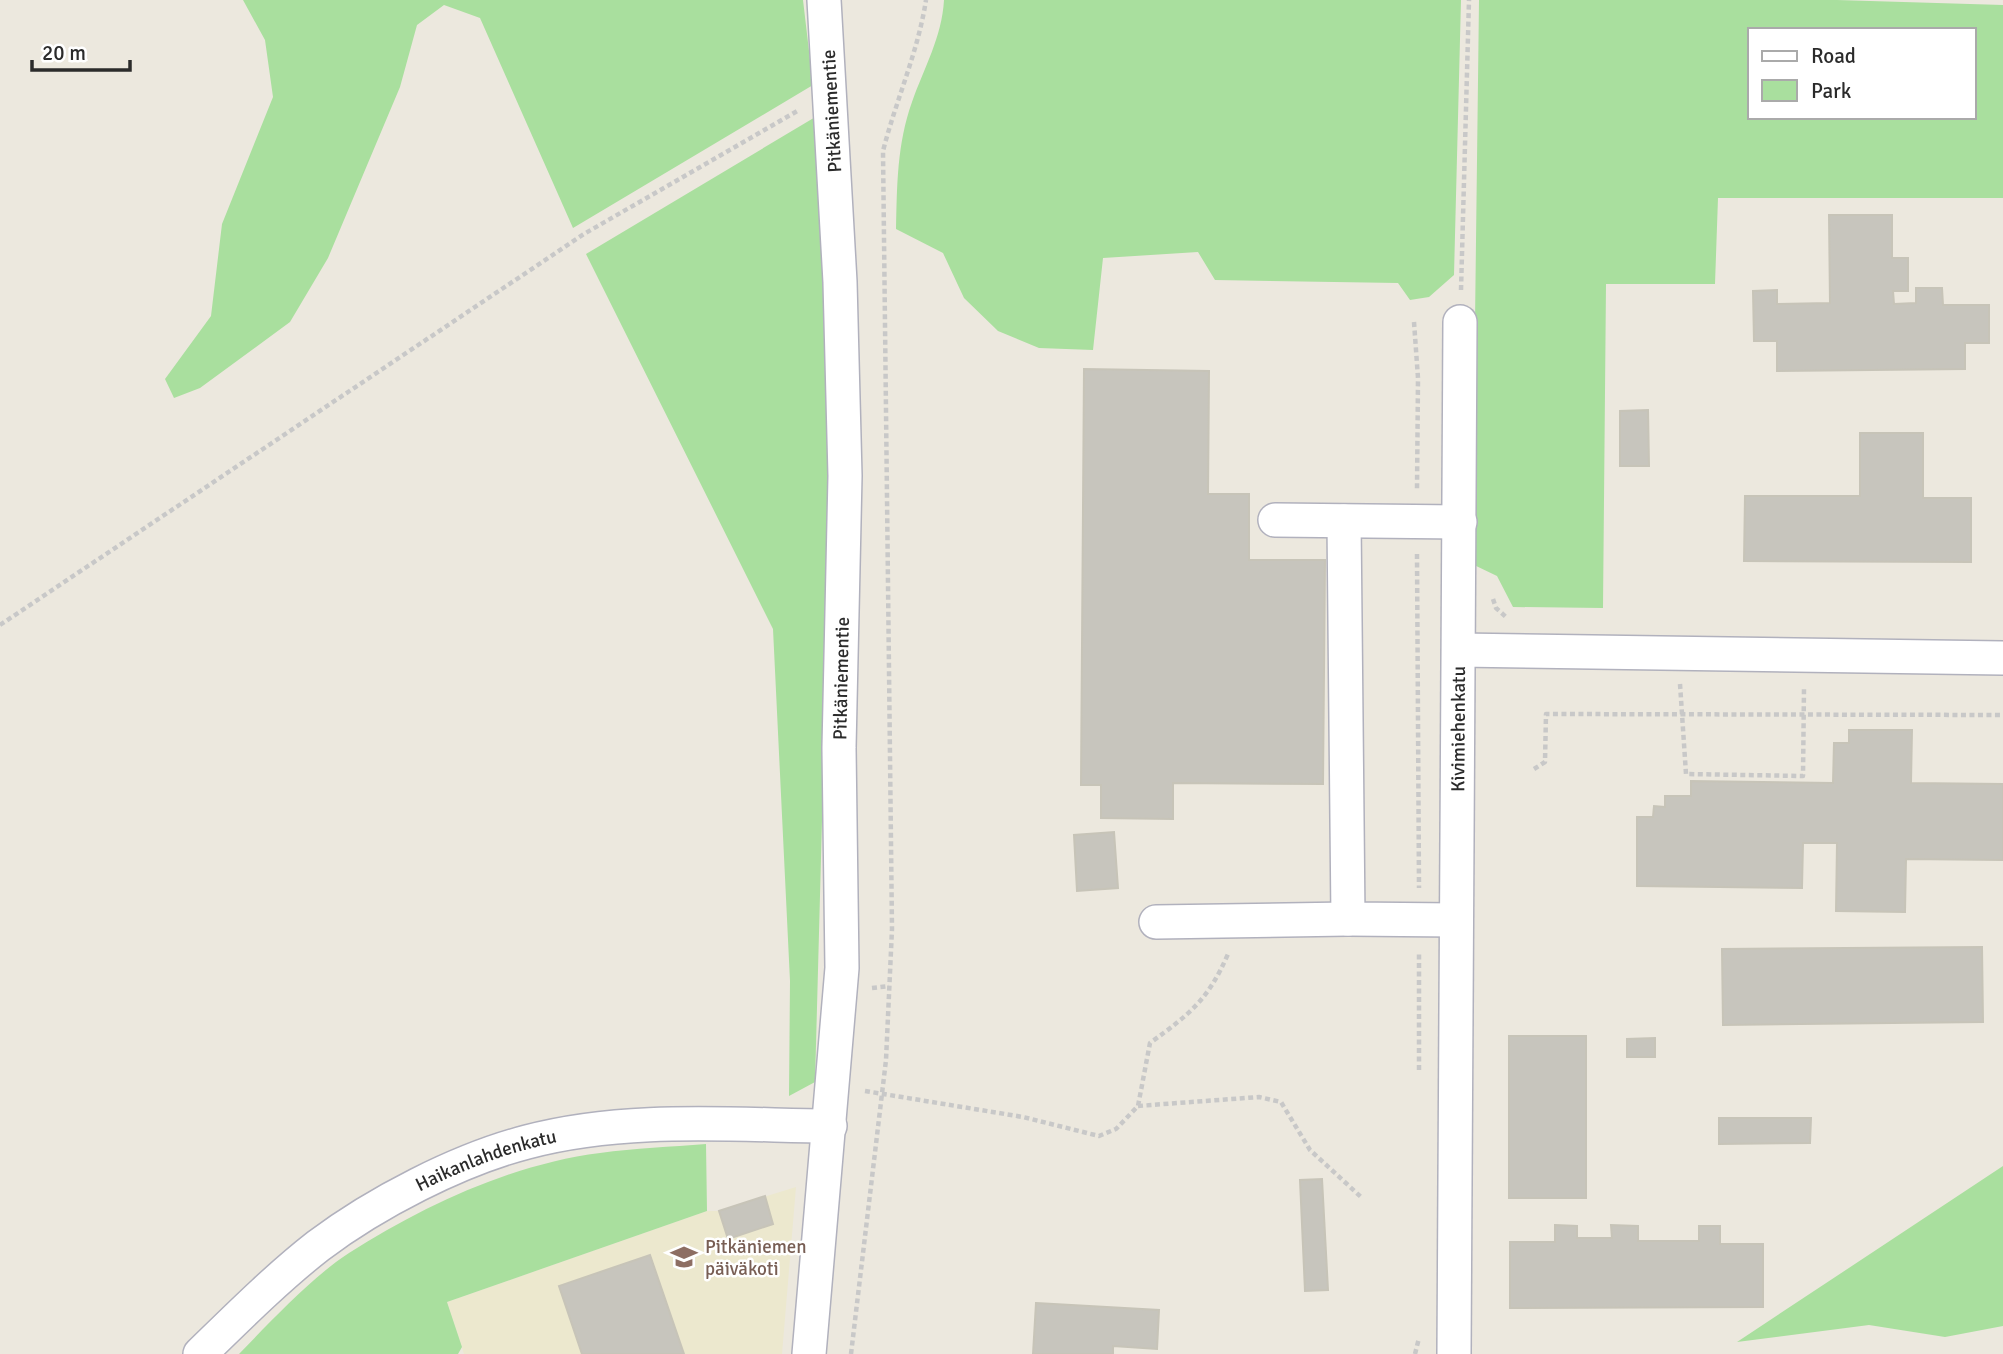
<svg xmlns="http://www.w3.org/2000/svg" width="2003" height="1354" font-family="Signika,sans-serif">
<rect width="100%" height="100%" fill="#ece8de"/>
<path fill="#ece8ce" d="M 796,1187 L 782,1354 L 464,1354 L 447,1302 L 707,1211 L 719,1211 Z"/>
<g fill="#a9df9e" fill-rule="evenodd">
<path d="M 243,0 L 803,0 L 813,85 L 573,228 L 480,18 L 444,5 L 417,25 L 400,87 L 328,258 L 290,322 L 200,388 L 174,398 L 165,379 L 211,316 L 222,224 L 273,97 L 265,40 Z"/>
<path d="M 944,0 L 1461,0 L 1454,275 L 1429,297 L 1410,300 L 1398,283 L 1215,280 L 1198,252 L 1103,258 L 1093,350 L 1039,348 L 998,331 L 964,298 L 943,253 L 896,229 C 897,185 897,144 912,102 C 924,68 942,37 944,0 Z"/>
<path d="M 1479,0 L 1837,0 L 2003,5 L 2003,198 L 1718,198 L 1715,284 L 1606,284 L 1603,608 L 1513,607 L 1497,576 L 1472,564 ZM 1749,30 L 1973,30 L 1973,117 L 1749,117 Z"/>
<path d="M 817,116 L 831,485 L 815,1082 L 789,1096 L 790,981 L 773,629 L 586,254 Z"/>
<path d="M 706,1144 L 707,1211 L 447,1302 L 462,1347 L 458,1354 L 239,1354 C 270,1322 312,1277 349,1253 C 423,1206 512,1164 600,1153 C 635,1148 671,1147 706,1144 Z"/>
<path d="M 2003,1166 L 2003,1326 L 1945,1337 L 1869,1325 L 1737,1342 Z"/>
</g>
<g fill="#c7c5bd" stroke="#c7c4b8" stroke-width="2">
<path d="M 1829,215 L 1892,215 L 1892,258 L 1908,258 L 1908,291 L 1893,291 L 1894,304 L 1916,303 L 1916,288 L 1942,288 L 1943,305 L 1989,305 L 1989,343 L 1965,343 L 1965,369 L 1777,371 L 1777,341 L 1754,341 L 1753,291 L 1777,290 L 1777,304 L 1830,303 Z"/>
<path d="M 1084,369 L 1209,371 L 1208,494 L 1249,494 L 1249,560 L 1325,560 L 1323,784 L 1173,783 L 1173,819 L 1101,818 L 1101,785 L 1081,785 Z"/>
<path d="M 1648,410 L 1649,466 L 1620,466 L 1620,411 Z"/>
<path d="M 1860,433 L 1923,433 L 1923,498 L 1971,498 L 1971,562 L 1744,561 L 1745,496 L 1860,496 Z"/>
<path d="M 1849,730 L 1912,730 L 1911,783 L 2003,784 L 2003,860 L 1906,859 L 1905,912 L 1836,911 L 1837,843 L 1803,843 L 1802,888 L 1637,886 L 1637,817 L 1653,817 L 1654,806 L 1665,807 L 1665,796 L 1691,796 L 1691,781 L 1833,783 L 1834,743 L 1849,743 Z"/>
<path d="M 1114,832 L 1118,888 L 1077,891 L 1074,835 Z"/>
<path d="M 1982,947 L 1983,1022 L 1723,1025 L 1722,949 Z"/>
<rect x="1509" y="1036" width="77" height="162"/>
<path d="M 1655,1038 L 1655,1057 L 1627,1057 L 1627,1039 Z"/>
<path d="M 1719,1118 L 1811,1118 L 1810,1143 L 1719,1144 Z"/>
<path d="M 1322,1179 L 1328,1290 L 1305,1291 L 1300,1180 Z"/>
<path d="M 765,1196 L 773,1224 L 728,1239 L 719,1211 Z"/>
<path d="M 1555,1225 L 1577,1226 L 1577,1238 L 1612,1238 L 1611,1225 L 1638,1226 L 1638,1241 L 1699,1241 L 1699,1226 L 1720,1226 L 1720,1244 L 1763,1244 L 1763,1307 L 1510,1308 L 1510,1242 L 1555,1242 Z"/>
<path d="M 650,1255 L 684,1354 L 582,1354 L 559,1286 Z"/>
<path d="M 1036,1303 L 1159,1310 L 1157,1349 L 1113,1346 L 1113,1354 L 1033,1354 Z"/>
</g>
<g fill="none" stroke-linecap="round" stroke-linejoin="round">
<g stroke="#b1b1bd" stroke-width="36">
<g id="minor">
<path d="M 1275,520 L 1460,522"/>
<path d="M 1344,521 L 1348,919 L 1456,920"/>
<path d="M 1459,650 L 2003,658"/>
<path d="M 1156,922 L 1348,919"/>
<path id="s1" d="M 200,1354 C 237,1318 277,1278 318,1246 C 375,1203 458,1160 527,1142 C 625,1116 730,1125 830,1126"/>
<path id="s2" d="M 809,1354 L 842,968 L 839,748 L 845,476 L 840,282 L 824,0"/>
<path id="s3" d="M 1454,1354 L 1460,322"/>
</g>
</g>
<g stroke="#c8c8c8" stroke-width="4.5" stroke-dasharray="5 3.5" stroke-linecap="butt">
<path d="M 1461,290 L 1469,0"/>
<path d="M 1414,322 L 1418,378 L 1417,489"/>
<path d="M 1417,554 L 1419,888"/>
<path d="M 1493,599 L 1496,608 L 1506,617"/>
<path d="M 0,625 L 584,234 L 799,110"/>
<path d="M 1680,684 L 1686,774 L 1803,776 L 1804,688"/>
<path d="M 1534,769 L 1545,762 L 1546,714 L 2003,715"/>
<path d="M 872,988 L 889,986"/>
<path d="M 1419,1070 L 1419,953"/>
<path d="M 865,1091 L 1023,1117 L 1099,1136 L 1116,1129 L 1138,1106 L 1150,1043 C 1190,1014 1208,1000 1228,954"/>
<path d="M 1138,1106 L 1259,1097 L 1281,1102 L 1310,1150 L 1361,1197"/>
<path d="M 851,1354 L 886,1060 L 892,929 L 883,151 C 896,100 918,52 926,0"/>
<path d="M 1415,1354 L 1419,1338"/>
</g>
<use href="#minor" stroke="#fff" stroke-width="33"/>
</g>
<defs>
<g id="school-bare" transform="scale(2.1)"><path d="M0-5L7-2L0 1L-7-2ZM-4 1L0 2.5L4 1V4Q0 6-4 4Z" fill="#8d6e63" stroke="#fff" stroke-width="2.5" paint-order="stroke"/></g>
</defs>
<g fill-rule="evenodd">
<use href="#school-bare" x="684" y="1257"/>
</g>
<g text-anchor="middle" stroke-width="5" stroke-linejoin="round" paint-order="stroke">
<g font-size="19" fill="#2b2b2b" stroke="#fff">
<text transform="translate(831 111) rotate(-93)" y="7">Pitkäniementie</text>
<text dy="7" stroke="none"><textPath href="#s2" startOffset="677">Pitkäniementie</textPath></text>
<text dy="7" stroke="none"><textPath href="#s3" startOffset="625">Kivimiehenkatu</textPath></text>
<text dy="7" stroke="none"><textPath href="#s1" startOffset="350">Haikanlahdenkatu</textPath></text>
</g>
<g font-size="19" fill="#785e54" stroke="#fff" text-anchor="start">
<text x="705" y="1253">Pitkäniemen<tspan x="705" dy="22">päiväkoti</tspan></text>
</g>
</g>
<rect x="1748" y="28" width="228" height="91" fill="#ffffff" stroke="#aaaaaa" stroke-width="2"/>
<rect x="1762" y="51" width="35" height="10" fill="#ffffff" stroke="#aaaaaa" stroke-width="2"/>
<text x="1811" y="63" font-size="21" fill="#2b2b2b">Road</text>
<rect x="1762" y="80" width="35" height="21" fill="#a9df9e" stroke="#aaaaaa" stroke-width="2"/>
<text x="1811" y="98" font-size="21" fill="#2b2b2b">Park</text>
<path d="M32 60v10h98v-10" fill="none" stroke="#2b2b2b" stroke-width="3.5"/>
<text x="42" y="60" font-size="21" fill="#2b2b2b" stroke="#ffffff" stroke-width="5" paint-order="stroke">20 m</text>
</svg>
